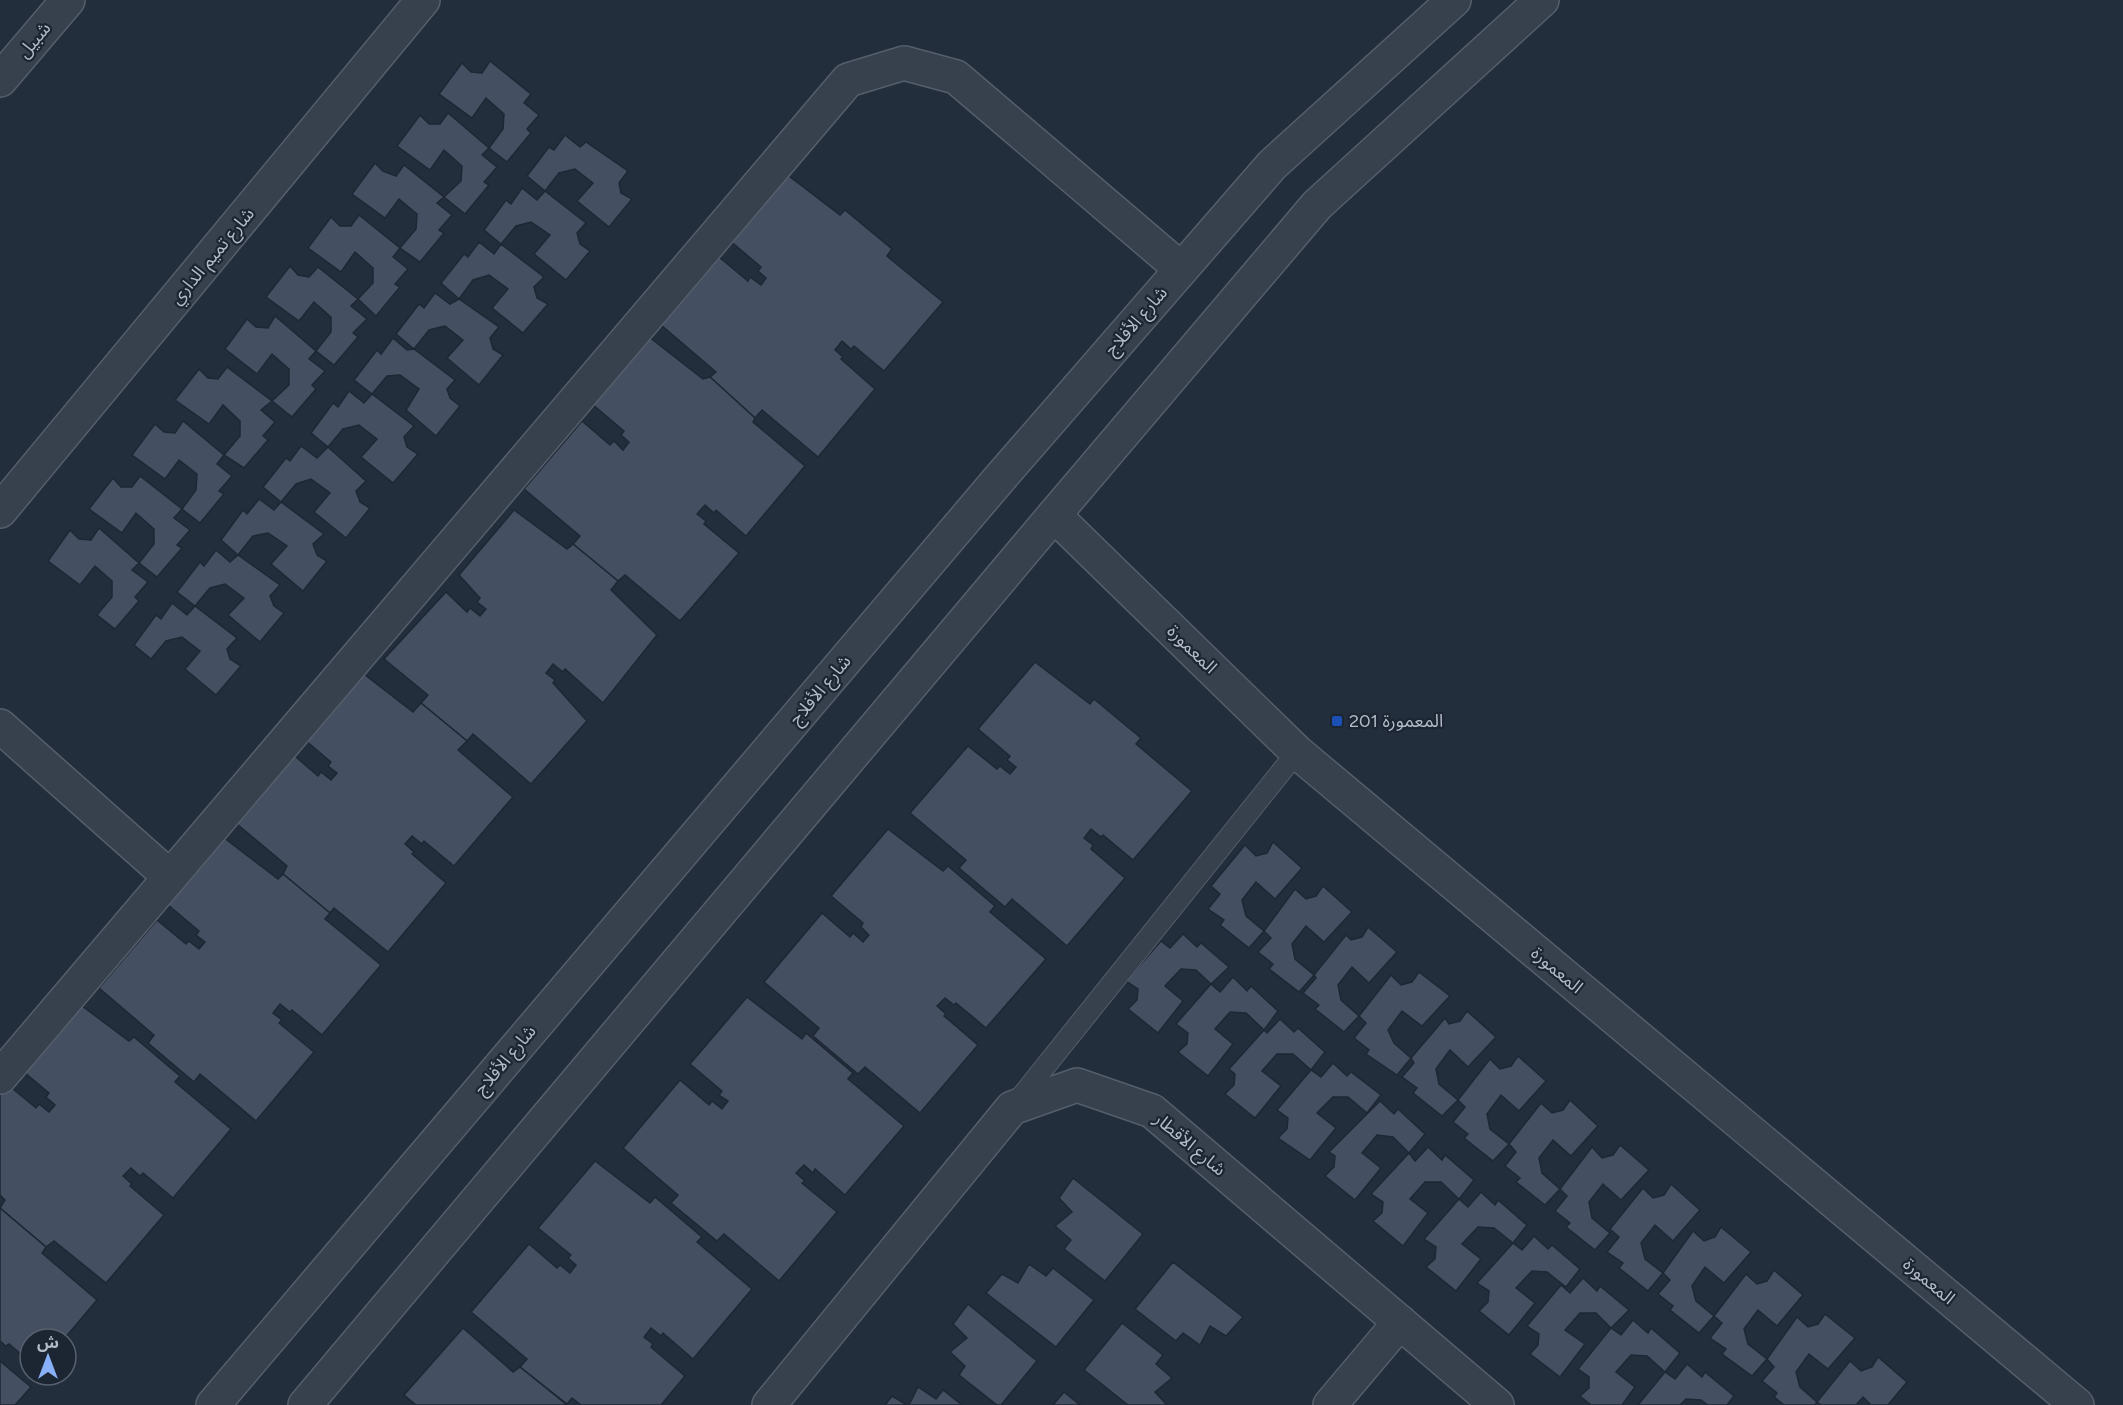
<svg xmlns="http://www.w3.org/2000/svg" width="2123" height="1405" font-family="Figtree,'Noto Sans Arabic',sans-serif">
<rect width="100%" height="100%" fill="#232e3d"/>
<g fill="#444f61" stroke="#1e2734" stroke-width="1.5">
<path d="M 490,61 L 531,94 L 524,103 L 539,115 L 527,129 L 531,133 L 507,162 L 489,148 L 503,129 L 504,114 L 486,98 L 472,118 L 439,94 L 462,63 L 471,72 L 482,73 Z"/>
<path d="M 448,113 L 489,148 L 482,155 L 497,167 L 484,182 L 489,185 L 465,214 L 444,197 L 461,181 L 462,166 L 444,150 L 430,170 L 397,146 L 420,115 L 429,124 L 440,124 Z"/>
<path d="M 565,135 L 580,147 L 586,142 L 628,171 L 619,183 L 621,193 L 632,199 L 609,227 L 577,201 L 593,183 L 575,169 L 559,173 L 545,191 L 527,176 L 549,147 L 554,150 Z"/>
<path d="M 375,163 L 383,171 L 396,176 L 404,165 L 444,197 L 437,203 L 452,215 L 439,230 L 444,233 L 420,262 L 400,248 L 416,229 L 417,214 L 399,199 L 385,218 L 352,194 Z"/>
<path d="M 785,173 L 840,215 L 845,210 L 892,249 L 887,256 L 943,302 L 884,371 L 854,346 L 851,349 L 842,341 L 835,350 L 843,357 L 841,359 L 875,389 L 818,457 L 762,410 L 755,418 L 710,377 L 716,372 L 661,325 L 719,257 L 748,281 L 750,277 L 761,285 L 766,278 L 758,271 L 761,267 L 729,240 Z"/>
<path d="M 522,188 L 537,200 L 545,191 L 586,223 L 577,233 L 580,244 L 590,251 L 566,280 L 534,254 L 550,235 L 531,222 L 516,226 L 501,244 L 484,230 L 506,200 L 511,204 Z"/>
<path d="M 359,215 L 400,248 L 393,257 L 408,269 L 395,284 L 400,287 L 376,316 L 358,299 L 373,283 L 373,268 L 355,252 L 341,272 L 308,248 L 331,217 L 340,226 L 351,226 Z"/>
<path d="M 479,242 L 494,254 L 501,244 L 544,277 L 534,287 L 537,298 L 548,304 L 523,333 L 492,308 L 508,289 L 489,275 L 473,280 L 459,299 L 441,283 L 464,254 L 468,257 Z"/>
<path d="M 290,266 L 298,275 L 309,277 L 318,267 L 358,299 L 351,306 L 367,319 L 353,333 L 358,337 L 334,365 L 316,351 L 331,332 L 331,317 L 314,302 L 299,321 L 266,297 Z"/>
<path d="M 435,293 L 450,304 L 459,299 L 499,327 L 490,338 L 493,349 L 503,355 L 479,385 L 447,358 L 463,340 L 445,326 L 429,330 L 414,349 L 396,334 L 419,304 L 424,308 Z"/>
<path d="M 275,316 L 316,351 L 309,359 L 325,371 L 312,385 L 316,389 L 292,417 L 272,401 L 289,385 L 289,369 L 272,354 L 257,374 L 225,349 L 247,319 L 256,327 L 268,328 Z"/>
<path d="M 649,337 L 703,379 L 710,377 L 755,418 L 753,422 L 805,466 L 746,536 L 716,510 L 714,513 L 705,505 L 697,514 L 706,521 L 704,524 L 739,553 L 680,621 L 625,575 L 618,581 L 573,544 L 580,536 L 524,489 L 582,421 L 610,445 L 614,441 L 623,450 L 629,442 L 621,435 L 624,431 L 592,404 Z"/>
<path d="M 393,338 L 407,350 L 414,349 L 455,380 L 447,389 L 450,398 L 460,406 L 436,436 L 406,410 L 419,389 L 400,375 L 387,376 L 372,394 L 354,380 L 377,350 L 381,354 Z"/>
<path d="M 227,367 L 272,401 L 261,410 L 275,422 L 263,436 L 268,440 L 244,468 L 224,455 L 240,436 L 240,421 L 223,405 L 209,424 L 175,400 L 199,369 L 208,378 L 218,379 Z"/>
<path d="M 349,391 L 364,403 L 372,394 L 414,426 L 404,437 L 407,447 L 418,454 L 393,483 L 361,457 L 377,439 L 359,425 L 343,429 L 328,447 L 311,433 L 333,403 L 338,407 Z"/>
<path d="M 183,421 L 224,455 L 217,464 L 232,476 L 219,491 L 224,494 L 200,523 L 182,509 L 196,490 L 197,474 L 179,460 L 165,479 L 132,455 L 155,424 L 164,432 L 175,433 Z"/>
<path d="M 301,446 L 317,458 L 328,447 L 366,481 L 356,491 L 360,502 L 370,508 L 346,538 L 314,512 L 330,493 L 311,479 L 296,484 L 281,502 L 263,487 L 286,458 L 290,461 Z"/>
<path d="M 140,476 L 182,509 L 174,518 L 190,530 L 177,545 L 182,548 L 157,577 L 139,563 L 154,544 L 154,529 L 136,513 L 122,533 L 89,509 L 113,478 L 121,487 L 132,487 Z"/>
<path d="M 259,499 L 274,510 L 281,502 L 324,534 L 313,544 L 317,555 L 327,561 L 303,591 L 271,564 L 287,546 L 268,533 L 253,536 L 238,555 L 221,540 L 243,510 L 247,514 Z"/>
<path d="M 514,510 L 567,549 L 573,544 L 618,581 L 611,590 L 657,635 L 603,703 L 565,669 L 563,672 L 553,664 L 546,673 L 555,680 L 553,683 L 587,721 L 531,784 L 473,734 L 467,741 L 421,703 L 428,695 L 384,659 L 446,592 L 467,612 L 470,608 L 480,616 L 486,609 L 477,602 L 480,598 L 459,575 Z"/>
<path d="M 99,528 L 139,563 L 132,570 L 148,582 L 135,597 L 139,601 L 115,629 L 97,615 L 112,597 L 112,581 L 95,566 L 80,585 L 48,561 L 70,530 L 79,539 L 91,540 Z"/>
<path d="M 216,550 L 230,562 L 238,555 L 280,585 L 270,596 L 274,606 L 284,613 L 260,642 L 228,615 L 244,598 L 225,584 L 210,588 L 195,606 L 177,592 L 200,562 L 204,566 Z"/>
<path d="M 172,603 L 187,615 L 195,606 L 237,638 L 227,649 L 230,659 L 241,666 L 216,695 L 185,669 L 200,651 L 182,637 L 166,641 L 151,659 L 134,645 L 156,615 L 161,619 Z"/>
<path d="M 1035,662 L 1090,704 L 1094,699 L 1141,738 L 1136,744 L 1192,791 L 1133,860 L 1103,835 L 1101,837 L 1091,829 L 1084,838 L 1093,845 L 1091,849 L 1125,878 L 1067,946 L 1012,899 L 1005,907 L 959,868 L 966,860 L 910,813 L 968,746 L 997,769 L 1000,766 L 1010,774 L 1016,767 L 1007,760 L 1010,756 L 978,729 Z"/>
<path d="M 356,668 L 413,712 L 421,703 L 467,741 L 458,750 L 513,797 L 454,866 L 424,841 L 422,844 L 412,836 L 405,844 L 414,852 L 412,854 L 446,883 L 388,952 L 334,908 L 330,913 L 283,874 L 287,866 L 231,819 L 289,751 L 318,776 L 321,772 L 331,780 L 337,773 L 328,766 L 331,762 L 299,735 Z"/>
<path d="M 888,829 L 943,871 L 948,866 L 995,906 L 990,912 L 1046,959 L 986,1028 L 956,1003 L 954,1005 L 945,998 L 937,1006 L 946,1014 L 944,1016 L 978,1045 L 920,1113 L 865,1067 L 858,1074 L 813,1036 L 819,1028 L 764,982 L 822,913 L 850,937 L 853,933 L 863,942 L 869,935 L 861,927 L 863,923 L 831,896 Z"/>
<path d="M 223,837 L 278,879 L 283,874 L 330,913 L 325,919 L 381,965 L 322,1035 L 292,1010 L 290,1012 L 280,1004 L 273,1013 L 282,1020 L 279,1023 L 314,1052 L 256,1121 L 200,1074 L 194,1082 L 148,1043 L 154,1035 L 99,988 L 157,920 L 186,944 L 189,941 L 199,949 L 205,942 L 196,935 L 199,931 L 167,904 Z"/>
<path d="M 1273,842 L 1302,868 L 1275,899 L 1256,882 L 1242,900 L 1246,916 L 1264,931 L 1249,948 L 1220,925 L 1224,920 L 1208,909 L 1220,894 L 1211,886 L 1245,845 L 1256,856 L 1267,853 Z"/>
<path d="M 1323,886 L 1352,912 L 1324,942 L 1306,926 L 1292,944 L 1295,959 L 1314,975 L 1299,992 L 1269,969 L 1273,964 L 1258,952 L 1271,938 L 1264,931 L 1295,889 L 1306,899 L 1316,896 Z"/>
<path d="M 1368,927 L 1397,952 L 1369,983 L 1352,967 L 1338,985 L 1341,1000 L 1359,1016 L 1344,1032 L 1315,1009 L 1319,1005 L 1303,993 L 1316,978 L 1314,975 L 1346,935 L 1351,940 L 1362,937 Z"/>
<path d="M 1183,934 L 1197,947 L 1201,943 L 1229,967 L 1211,984 L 1196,970 L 1181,969 L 1165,986 L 1183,1001 L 1158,1033 L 1128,1009 L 1137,1000 L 1138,989 L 1126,981 L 1161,941 L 1170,948 Z"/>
<path d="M 1419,972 L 1450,996 L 1422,1026 L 1402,1011 L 1388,1030 L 1394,1043 L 1411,1058 L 1397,1075 L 1366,1054 L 1369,1050 L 1354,1038 L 1366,1023 L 1359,1016 L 1391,975 L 1401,985 L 1412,982 Z"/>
<path d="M 1233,977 L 1247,991 L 1251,986 L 1278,1011 L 1264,1030 L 1246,1013 L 1230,1012 L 1215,1029 L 1233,1044 L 1208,1076 L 1178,1052 L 1187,1044 L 1188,1033 L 1176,1024 L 1211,984 L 1220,992 Z"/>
<path d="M 747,997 L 802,1039 L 806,1033 L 853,1073 L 848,1079 L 904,1126 L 845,1195 L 815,1169 L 813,1173 L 804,1165 L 796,1173 L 805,1181 L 802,1183 L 837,1212 L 779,1281 L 724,1234 L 717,1241 L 671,1203 L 678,1195 L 623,1148 L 680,1080 L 709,1105 L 712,1101 L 722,1109 L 728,1101 L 719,1095 L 722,1091 L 690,1064 Z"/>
<path d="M 74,1000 L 129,1041 L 134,1037 L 180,1076 L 175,1082 L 231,1129 L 173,1198 L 143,1173 L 140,1176 L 131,1168 L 123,1176 L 132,1184 L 130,1186 L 164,1215 L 106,1283 L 54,1241 L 46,1247 L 0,1208 L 5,1200 L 0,1195 L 0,1092 L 7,1084 L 36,1108 L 39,1104 L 49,1112 L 55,1105 L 46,1097 L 49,1093 L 18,1067 Z"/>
<path d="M 1467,1011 L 1496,1037 L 1468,1067 L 1450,1050 L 1436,1069 L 1439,1084 L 1458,1100 L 1442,1116 L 1413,1093 L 1417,1088 L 1402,1077 L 1414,1063 L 1411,1058 L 1445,1018 L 1449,1024 L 1460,1021 Z"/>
<path d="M 1280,1019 L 1294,1032 L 1298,1028 L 1325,1052 L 1311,1070 L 1293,1054 L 1277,1054 L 1262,1071 L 1281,1086 L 1255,1118 L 1225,1094 L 1234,1085 L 1235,1074 L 1229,1069 L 1264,1030 L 1267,1033 Z"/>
<path d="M 1518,1056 L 1546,1081 L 1519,1111 L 1501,1095 L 1487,1114 L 1490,1129 L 1509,1144 L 1493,1161 L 1464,1138 L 1468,1134 L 1453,1122 L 1465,1107 L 1458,1100 L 1490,1059 L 1500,1069 L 1511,1066 Z"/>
<path d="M 1333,1063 L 1347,1076 L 1351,1072 L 1381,1095 L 1367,1113 L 1348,1097 L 1333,1097 L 1317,1113 L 1336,1128 L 1310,1160 L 1278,1138 L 1287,1129 L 1288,1118 L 1277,1110 L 1311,1070 L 1321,1077 Z"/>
<path d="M 1570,1100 L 1598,1126 L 1571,1156 L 1553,1140 L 1539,1158 L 1542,1173 L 1560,1189 L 1545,1205 L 1516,1182 L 1520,1178 L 1505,1166 L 1516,1152 L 1509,1144 L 1541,1103 L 1552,1113 L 1563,1110 Z"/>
<path d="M 1380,1101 L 1394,1114 L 1398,1109 L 1425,1134 L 1409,1153 L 1393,1137 L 1377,1135 L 1362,1153 L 1381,1168 L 1355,1200 L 1325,1176 L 1334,1167 L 1335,1156 L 1329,1152 Z"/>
<path d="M 1620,1145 L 1649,1170 L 1621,1200 L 1603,1184 L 1589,1202 L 1592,1218 L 1610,1233 L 1595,1250 L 1566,1227 L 1570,1223 L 1555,1211 L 1567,1196 L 1560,1189 L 1592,1147 L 1602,1158 L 1613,1155 Z"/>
<path d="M 1428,1147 L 1442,1160 L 1445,1155 L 1474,1180 L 1459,1199 L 1441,1182 L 1425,1182 L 1410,1199 L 1428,1213 L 1403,1246 L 1373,1221 L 1382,1213 L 1383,1202 L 1371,1194 L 1409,1153 L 1415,1161 Z"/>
<path d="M 595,1161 L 650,1203 L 655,1197 L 702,1237 L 697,1242 L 752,1289 L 693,1359 L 663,1333 L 661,1336 L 651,1328 L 644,1337 L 653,1344 L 651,1347 L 685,1376 L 661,1405 L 581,1405 L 572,1398 L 567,1404 L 520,1367 L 527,1359 L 471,1312 L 529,1244 L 557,1268 L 560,1265 L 570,1273 L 576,1265 L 568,1258 L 571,1255 L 538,1228 Z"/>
<path d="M 1073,1178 L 1143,1234 L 1105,1281 L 1064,1249 L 1071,1240 L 1055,1226 L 1072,1212 L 1059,1198 Z"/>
<path d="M 1671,1184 L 1700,1210 L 1673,1241 L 1655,1225 L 1641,1243 L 1645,1259 L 1663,1273 L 1648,1291 L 1619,1268 L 1623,1263 L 1607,1252 L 1619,1237 L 1610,1229 L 1643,1188 L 1653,1198 L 1664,1195 Z"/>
<path d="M 1481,1192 L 1495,1205 L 1498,1200 L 1527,1225 L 1513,1243 L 1494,1228 L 1478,1227 L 1462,1244 L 1481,1259 L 1456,1291 L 1426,1267 L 1435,1259 L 1436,1247 L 1424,1239 L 1459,1199 L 1468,1207 Z"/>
<path d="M 0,1208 L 46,1247 L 42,1253 L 97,1300 L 64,1339 L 30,1339 L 30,1362 L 9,1344 L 6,1346 L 0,1341 Z"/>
<path d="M 1721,1227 L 1751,1252 L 1724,1283 L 1705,1267 L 1692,1286 L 1696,1301 L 1714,1316 L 1699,1333 L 1670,1310 L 1673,1306 L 1658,1294 L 1670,1280 L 1663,1273 L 1693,1231 L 1704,1241 L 1715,1237 Z"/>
<path d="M 1534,1236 L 1548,1249 L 1552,1245 L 1580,1269 L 1566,1287 L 1547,1272 L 1532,1271 L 1516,1288 L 1535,1303 L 1509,1335 L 1479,1311 L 1488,1302 L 1489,1291 L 1477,1283 L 1513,1243 L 1522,1250 Z"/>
<path d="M 1173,1262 L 1243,1317 L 1226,1336 L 1210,1326 L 1200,1345 L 1183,1333 L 1176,1341 L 1135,1309 Z"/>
<path d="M 1029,1264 L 1046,1276 L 1053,1268 L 1094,1300 L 1056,1347 L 986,1293 L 1002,1274 L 1018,1283 Z"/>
<path d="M 1774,1270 L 1803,1295 L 1777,1326 L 1758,1310 L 1744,1329 L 1748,1344 L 1767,1359 L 1752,1376 L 1722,1354 L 1726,1349 L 1710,1338 L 1722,1323 L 1714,1316 L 1746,1274 L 1757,1284 L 1767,1281 Z"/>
<path d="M 1583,1278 L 1597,1291 L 1600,1286 L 1629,1310 L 1611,1328 L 1596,1313 L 1580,1313 L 1565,1330 L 1585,1344 L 1560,1377 L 1530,1354 L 1538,1345 L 1539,1334 L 1527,1326 L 1561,1285 L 1570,1293 Z"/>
<path d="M 968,1304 L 1037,1361 L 1001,1405 L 997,1405 L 959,1375 L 965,1366 L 950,1352 L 967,1338 L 953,1324 Z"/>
<path d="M 1825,1314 L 1855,1338 L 1828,1369 L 1809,1354 L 1796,1372 L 1800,1387 L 1817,1402 L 1815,1405 L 1784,1405 L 1774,1397 L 1777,1393 L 1762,1381 L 1774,1367 L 1767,1359 L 1797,1317 L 1808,1327 L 1818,1324 Z"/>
<path d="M 1633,1320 L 1648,1333 L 1651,1328 L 1680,1353 L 1665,1372 L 1647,1356 L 1631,1355 L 1616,1372 L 1635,1387 L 1622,1405 L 1591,1405 L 1580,1396 L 1589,1388 L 1589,1377 L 1578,1369 L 1611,1328 L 1621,1335 Z"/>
<path d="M 1122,1323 L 1163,1355 L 1156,1364 L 1172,1378 L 1155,1392 L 1167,1405 L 1128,1405 L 1084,1370 Z"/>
<path d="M 463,1328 L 513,1372 L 520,1367 L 567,1405 L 416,1405 L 404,1395 Z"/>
<path d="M 1878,1357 L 1907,1382 L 1888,1405 L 1871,1405 L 1863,1397 L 1856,1405 L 1821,1405 L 1817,1402 L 1850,1361 L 1861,1371 L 1872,1367 Z"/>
<path d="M 0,1361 L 31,1387 L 15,1405 L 0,1405 Z"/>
<path d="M 1687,1364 L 1702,1377 L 1705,1372 L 1734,1396 L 1727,1405 L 1708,1405 L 1701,1400 L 1686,1399 L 1680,1405 L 1638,1405 L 1665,1372 L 1675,1379 Z"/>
<path d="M 918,1387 L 936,1399 L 943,1390 L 962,1405 L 909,1405 Z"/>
<path d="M 1064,1392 L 1080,1405 L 1053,1405 Z"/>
<path d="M 892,1396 L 907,1405 L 885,1405 Z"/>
</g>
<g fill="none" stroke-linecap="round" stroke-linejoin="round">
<g stroke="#555e6b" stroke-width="22">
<path id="service" d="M 1016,1103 L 1297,752"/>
</g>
<g stroke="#555e6b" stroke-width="36">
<g id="minor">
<path d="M 0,80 L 68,0"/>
<path d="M 0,511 L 423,0"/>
<path d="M 1054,515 L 1297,752 L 2077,1405"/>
<path d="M 0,726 L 170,877"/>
<path d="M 0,1077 L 848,80 L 904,63 L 956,77 L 1181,269"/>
<path d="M 213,1405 L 1000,478 L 1272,165 L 1454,0"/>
<path d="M 305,1405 L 1054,515 L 1317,205 L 1542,0"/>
<path d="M 769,1405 L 1012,1108 L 1077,1085 L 1152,1111 L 1497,1405"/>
<path d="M 1330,1405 L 1400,1322"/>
</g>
</g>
<use href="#service" stroke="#37404d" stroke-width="20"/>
<use href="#minor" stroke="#37404d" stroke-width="33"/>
</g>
<rect fill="#1a4fb4" stroke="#1c2532" stroke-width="2" x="1331" y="715" width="12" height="12" rx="3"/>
<g text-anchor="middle" stroke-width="4.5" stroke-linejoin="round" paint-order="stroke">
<g font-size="18" fill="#b3bbc8" stroke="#1c2532">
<text transform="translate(34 40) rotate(-50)" y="6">شبيل</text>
<text transform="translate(212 256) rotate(-50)" y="6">شارع تميم الداري</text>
<text transform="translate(1136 321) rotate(-49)" y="6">شارع الأفلاج</text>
<text transform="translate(1192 649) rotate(44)" y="6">المعمورة</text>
<text transform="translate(820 690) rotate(-50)" y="6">شارع الأفلاج</text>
<text transform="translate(1557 970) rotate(40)" y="6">المعمورة</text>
<text transform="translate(505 1060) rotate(-50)" y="6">شارع الأفلاج</text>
<text transform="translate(1190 1144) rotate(40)" y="6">شارع الأقطار</text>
<text transform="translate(1929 1281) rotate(40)" y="6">المعمورة</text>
</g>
<g font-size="18" fill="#b3bbc8" stroke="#1c2532" text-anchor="start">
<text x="1349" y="727">المعمورة 201</text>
</g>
</g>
<g transform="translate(48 1357)"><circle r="28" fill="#1c2532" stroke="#58616e" stroke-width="1.5"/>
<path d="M0-4.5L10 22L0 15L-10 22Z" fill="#88b0f8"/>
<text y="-9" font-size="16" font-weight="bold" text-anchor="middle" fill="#b3bbc8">ش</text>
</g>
</svg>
